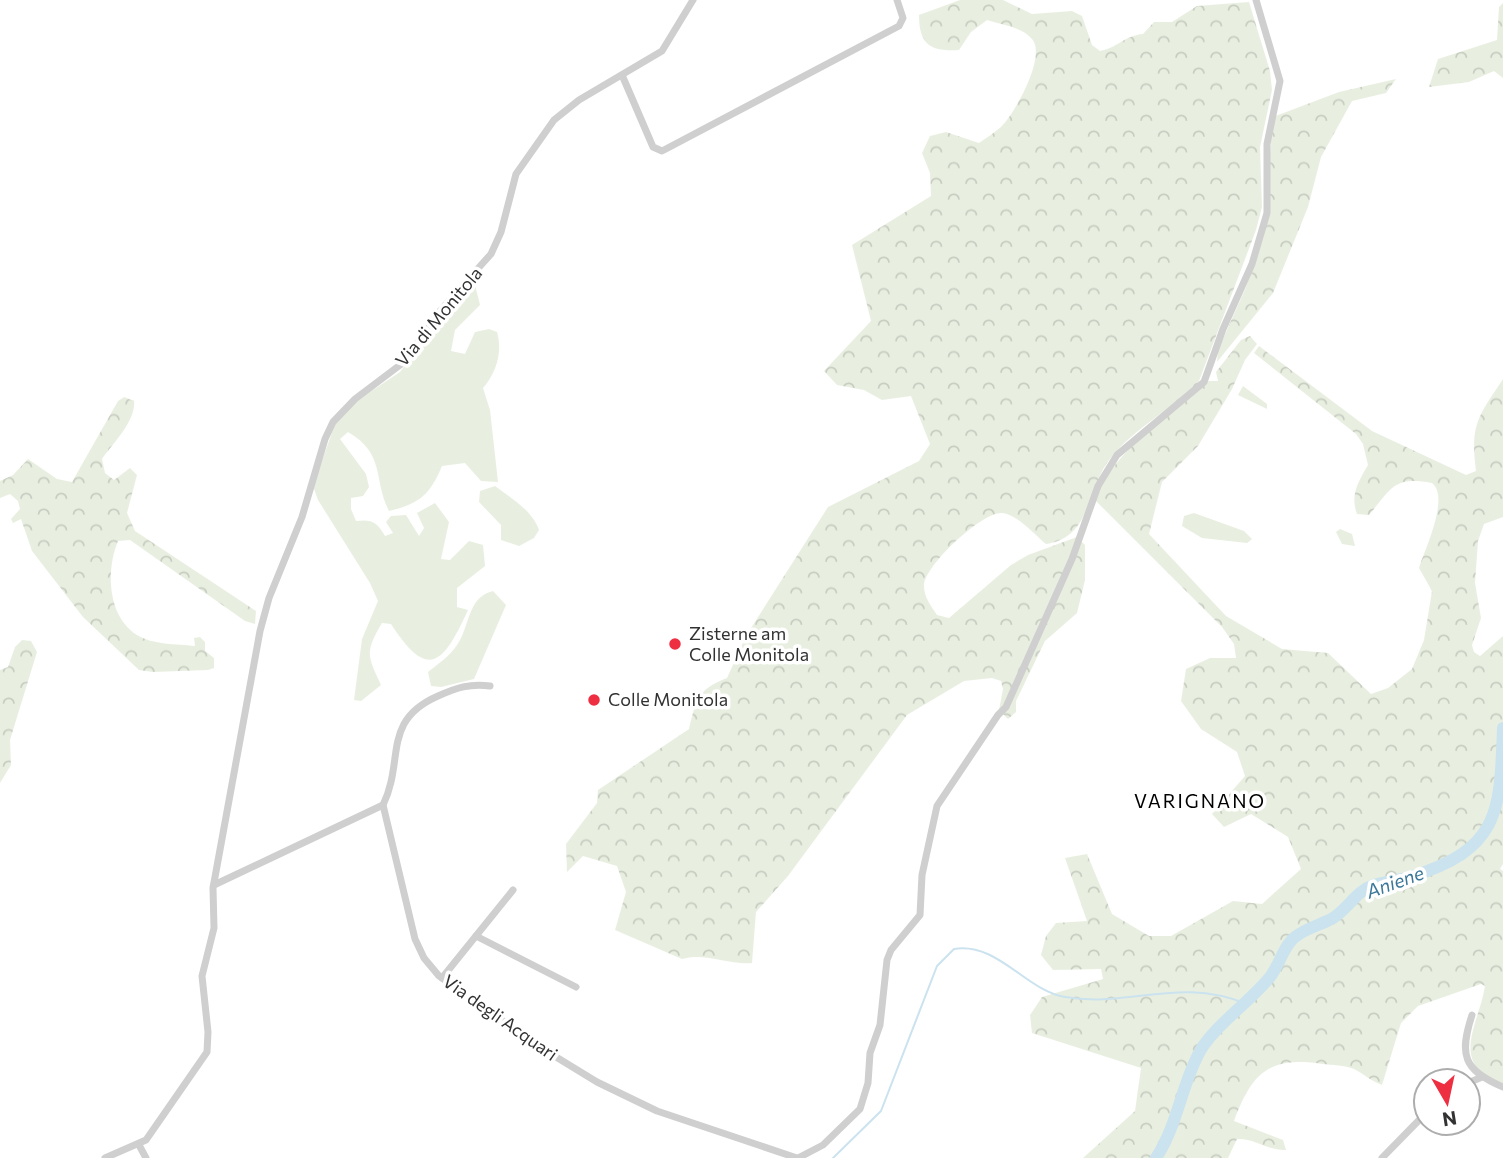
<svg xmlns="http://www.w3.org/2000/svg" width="1503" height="1158" font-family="Commissioner,sans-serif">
<defs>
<pattern id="forest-crowns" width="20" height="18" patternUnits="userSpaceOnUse" patternTransform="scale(1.75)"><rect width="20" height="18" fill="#e8efe0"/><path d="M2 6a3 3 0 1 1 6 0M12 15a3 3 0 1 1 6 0" fill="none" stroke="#c7cdc1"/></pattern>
</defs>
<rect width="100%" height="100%" fill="#fff"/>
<g fill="#e8efe0">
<path d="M 474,281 L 480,305 L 455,330 L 451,351 L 465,354 L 475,332 L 489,329 L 497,332 C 503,352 496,373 483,388 L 490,410 L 498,482 L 481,481 L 465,463 L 442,466 C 430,495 419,504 389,511 C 373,480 386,454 348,432 L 340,439 L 366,474 L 369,487 L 363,496 L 351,498 L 351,509 L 356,521 C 372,519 377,522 385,536 L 393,533 L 386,522 L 391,516 L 406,515 L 419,536 L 424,528 L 417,513 L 435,503 L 449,522 L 441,559 L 450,560 L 469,541 L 483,545 L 485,566 L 457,588 L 457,607 L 468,610 C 444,662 429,683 391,624 L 382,623 C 365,652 367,655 381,685 L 361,701 L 354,700 L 362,639 L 378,601 L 370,583 L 318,500 L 313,486 L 335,424 L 355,402 L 400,372 L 448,309 Z"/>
<path d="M 1243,386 L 1267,404 L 1267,409 L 1238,395 Z"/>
<path d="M 495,486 C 512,499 532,510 539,530 L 534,538 L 519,546 L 501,540 L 501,525 L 479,502 L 480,491 Z"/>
<path d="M 1194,513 L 1244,531 L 1252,539 L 1247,543 L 1202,538 L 1182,526 L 1184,516 Z"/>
<path d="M 1340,529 L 1352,534 L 1355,546 L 1342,544 L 1336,532 Z"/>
<path d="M 493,591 L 506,605 L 474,679 L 441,687 L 431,686 L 428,672 C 438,664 450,656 457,645 C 470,627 467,597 493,591 Z"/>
</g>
<g fill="url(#forest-crowns)">
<path d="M 960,0 L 1003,0 L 1032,14 L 1072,11 L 1082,16 L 1092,45 L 1100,51 C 1117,48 1126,35 1143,34 L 1154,22 L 1172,22 L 1197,6 L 1249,2 L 1270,71 L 1272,90 L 1260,147 L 1262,207 L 1256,230 L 1199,381 L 1193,389 C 1166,412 1128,433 1107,463 C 1087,492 1090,538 1046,544 C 1034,534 1019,516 1003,513 C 983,510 923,567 924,586 C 924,597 931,606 937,615 L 949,618 L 1011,565 L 1028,555 L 1077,537 L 1085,545 L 1085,580 L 1077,613 L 1045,641 L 1016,701 L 1016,712 L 1008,719 L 999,710 L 1003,689 L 1001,681 L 992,678 L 964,681 L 907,715 L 788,876 L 756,912 L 752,963 C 728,965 705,952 682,959 L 615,930 L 626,892 L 617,866 L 583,856 L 567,872 L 566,844 L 597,803 L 598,790 L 689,729 C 696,700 698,689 727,678 L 746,636 L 828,507 L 919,461 L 930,444 L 911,396 L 882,400 L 864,390 L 837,385 L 824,371 L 871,321 L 852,245 L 931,196 L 930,173 L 922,153 L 930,136 L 946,132 L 979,143 C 986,138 994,133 1001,127 C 1015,113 1047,56 1032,39 C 1022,27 1002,25 987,20 L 971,32 L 959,50 C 930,52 919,44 919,15 Z"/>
<path d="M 1503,3 L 1503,78 L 1494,71 L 1469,82 L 1429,87 L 1438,59 L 1497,40 L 1499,7 Z"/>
<path d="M 1396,79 L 1386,93 L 1352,101 L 1321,157 L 1308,207 L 1273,293 L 1217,362 L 1218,350 L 1246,287 L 1270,214 L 1269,166 L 1273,117 L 1339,92 Z"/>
<path d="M 1250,336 L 1257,344 L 1245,360 L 1232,389 L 1198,446 L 1162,482 L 1149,534 L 1226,616 L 1282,649 L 1328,653 L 1371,694 L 1388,688 L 1412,669 L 1424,640 L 1432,591 L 1419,568 C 1425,549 1450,497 1432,483 C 1393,476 1392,488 1369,515 L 1357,514 C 1350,495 1358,482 1368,465 L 1363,444 L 1356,434 L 1254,353 L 1259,346 L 1372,431 L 1466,475 L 1476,471 C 1470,424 1478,417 1503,379 L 1503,517 L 1484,524 L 1478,541 L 1475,583 L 1481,618 L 1472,645 L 1474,652 L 1480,656 L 1503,636 L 1503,864 L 1500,869 L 1503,871 L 1503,1085 C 1447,1064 1479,1025 1485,986 L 1481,984 L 1418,1006 L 1401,1023 L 1382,1085 C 1371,1081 1364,1074 1354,1069 C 1345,1065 1332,1065 1322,1064 C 1269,1056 1252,1073 1234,1121 L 1283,1140 L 1286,1150 C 1268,1151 1255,1138 1237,1139 L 1228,1158 L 1083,1158 L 1135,1111 L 1141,1068 L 1032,1033 L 1030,1015 L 1042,997 L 1103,979 L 1101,969 L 1053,970 L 1041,955 L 1046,936 L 1056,923 L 1087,921 L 1065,858 L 1087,854 L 1112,914 L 1149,936 L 1171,936 L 1233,901 L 1262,904 L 1301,869 L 1288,837 L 1251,814 L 1224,827 L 1212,814 L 1245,776 L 1237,752 L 1201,729 L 1181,701 L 1186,669 L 1210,658 L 1236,658 L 1234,644 L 1222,627 L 1095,500 C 1116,446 1168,420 1207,381 L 1218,381 L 1216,372 L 1241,340 Z"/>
<path d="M 124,397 L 134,401 C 136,421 113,443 102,459 L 105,473 L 114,480 L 130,468 L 137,475 L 127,513 L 135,531 L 256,611 L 255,624 L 245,621 L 130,540 L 118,541 C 106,570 107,616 137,635 C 153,645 177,644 195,646 L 194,638 L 200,637 L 205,642 L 205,651 L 214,658 L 214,668 L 208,670 L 153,672 L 139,670 L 83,617 L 32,551 L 21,519 L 13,523 L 11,519 L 20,509 L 18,501 L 10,494 L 0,498 L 0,481 L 13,475 L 28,459 L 57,479 L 72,482 L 118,401 Z"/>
<path d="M 22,640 L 31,641 L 37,652 L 10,740 L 11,765 L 0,783 L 0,670 L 8,667 L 15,647 Z"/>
</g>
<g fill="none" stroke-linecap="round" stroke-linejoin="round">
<path stroke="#cbe2ef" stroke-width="2" d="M 833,1158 L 881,1111 L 937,966 L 954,949 C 998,942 1025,990 1065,997 C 1130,1008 1178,976 1247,1004"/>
<path stroke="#cbe2ef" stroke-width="12" d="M 1156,1158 C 1177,1126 1181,1088 1198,1055 C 1210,1029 1250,1002 1270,977 C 1279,966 1284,945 1295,937 C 1306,928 1321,925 1333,918 C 1348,909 1356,891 1374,885 C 1386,881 1399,881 1410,877 C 1500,849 1500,813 1503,728"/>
<g stroke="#cfcfcf" stroke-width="7">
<path d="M 622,75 L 653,147 L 662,151 L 899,26 L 903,18 L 897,0"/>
<path d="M 383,805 L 415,939 L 424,958 L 439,976 L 543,1049 L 597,1082 L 657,1111 L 797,1158"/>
<path d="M 214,885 L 383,805 C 405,760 381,721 438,696 C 456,688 470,683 490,686"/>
<path d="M 476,936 L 576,987"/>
<path d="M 442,978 L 513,890"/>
<path d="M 1472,1015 C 1459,1055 1463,1070 1503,1087"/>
<path d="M 1468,1083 L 1482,1077"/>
<path d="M 139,1145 L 146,1158"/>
<path d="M 105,1158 L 146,1140 L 207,1052 L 208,1032 L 202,976 L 214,928 L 213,888 L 260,631 L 269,598 L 302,517 L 325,439 L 333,422 L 355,399 L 404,362 L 439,312 L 491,254 L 501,232 L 516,174 L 554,120 L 579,100 L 662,51 L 693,0"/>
<path d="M 798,1158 L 823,1145 L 860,1109 L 868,1083 L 870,1053 L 880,1025 L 887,960 L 891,950 L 920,915 L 922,875 L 937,806 L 998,715 L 1006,707 L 1072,559 L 1098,486 L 1117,455 L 1204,382 L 1223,329 L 1252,264 L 1267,213 L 1267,144 L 1280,81 L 1256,0"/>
<path d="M 1382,1158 L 1426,1113"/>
</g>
</g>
<g fill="#ee2e41" stroke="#fff" stroke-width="2.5">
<circle cx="675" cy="644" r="7"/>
<circle cx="594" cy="700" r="7"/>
</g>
<g text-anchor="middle" stroke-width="7" stroke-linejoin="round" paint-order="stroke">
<g font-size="18" fill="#323232" stroke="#fff">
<text transform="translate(439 317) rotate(-50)" y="6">Via di Monitola</text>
<text transform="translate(500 1018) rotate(35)" y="6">Via degli Acquari</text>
</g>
<g font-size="18" fill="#323232" stroke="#fff" text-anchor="start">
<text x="689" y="640">Zisterne am<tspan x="689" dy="21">Colle Monitola</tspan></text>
<text x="608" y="706">Colle Monitola</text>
</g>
<g font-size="19" letter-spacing="2" fill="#000" stroke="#fff">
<text x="1200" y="808">VARIGNANO</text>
</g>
<g font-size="19" font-style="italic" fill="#3a7799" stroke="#fff">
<text transform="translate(1395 882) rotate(-20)" y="7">Aniene</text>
</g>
</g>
<g transform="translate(1447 1102) rotate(171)"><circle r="33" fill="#ffffff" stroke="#adadad" stroke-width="2"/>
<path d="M0-5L12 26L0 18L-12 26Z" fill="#ee2e41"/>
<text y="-10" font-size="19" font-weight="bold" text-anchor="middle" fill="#323232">N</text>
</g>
</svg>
